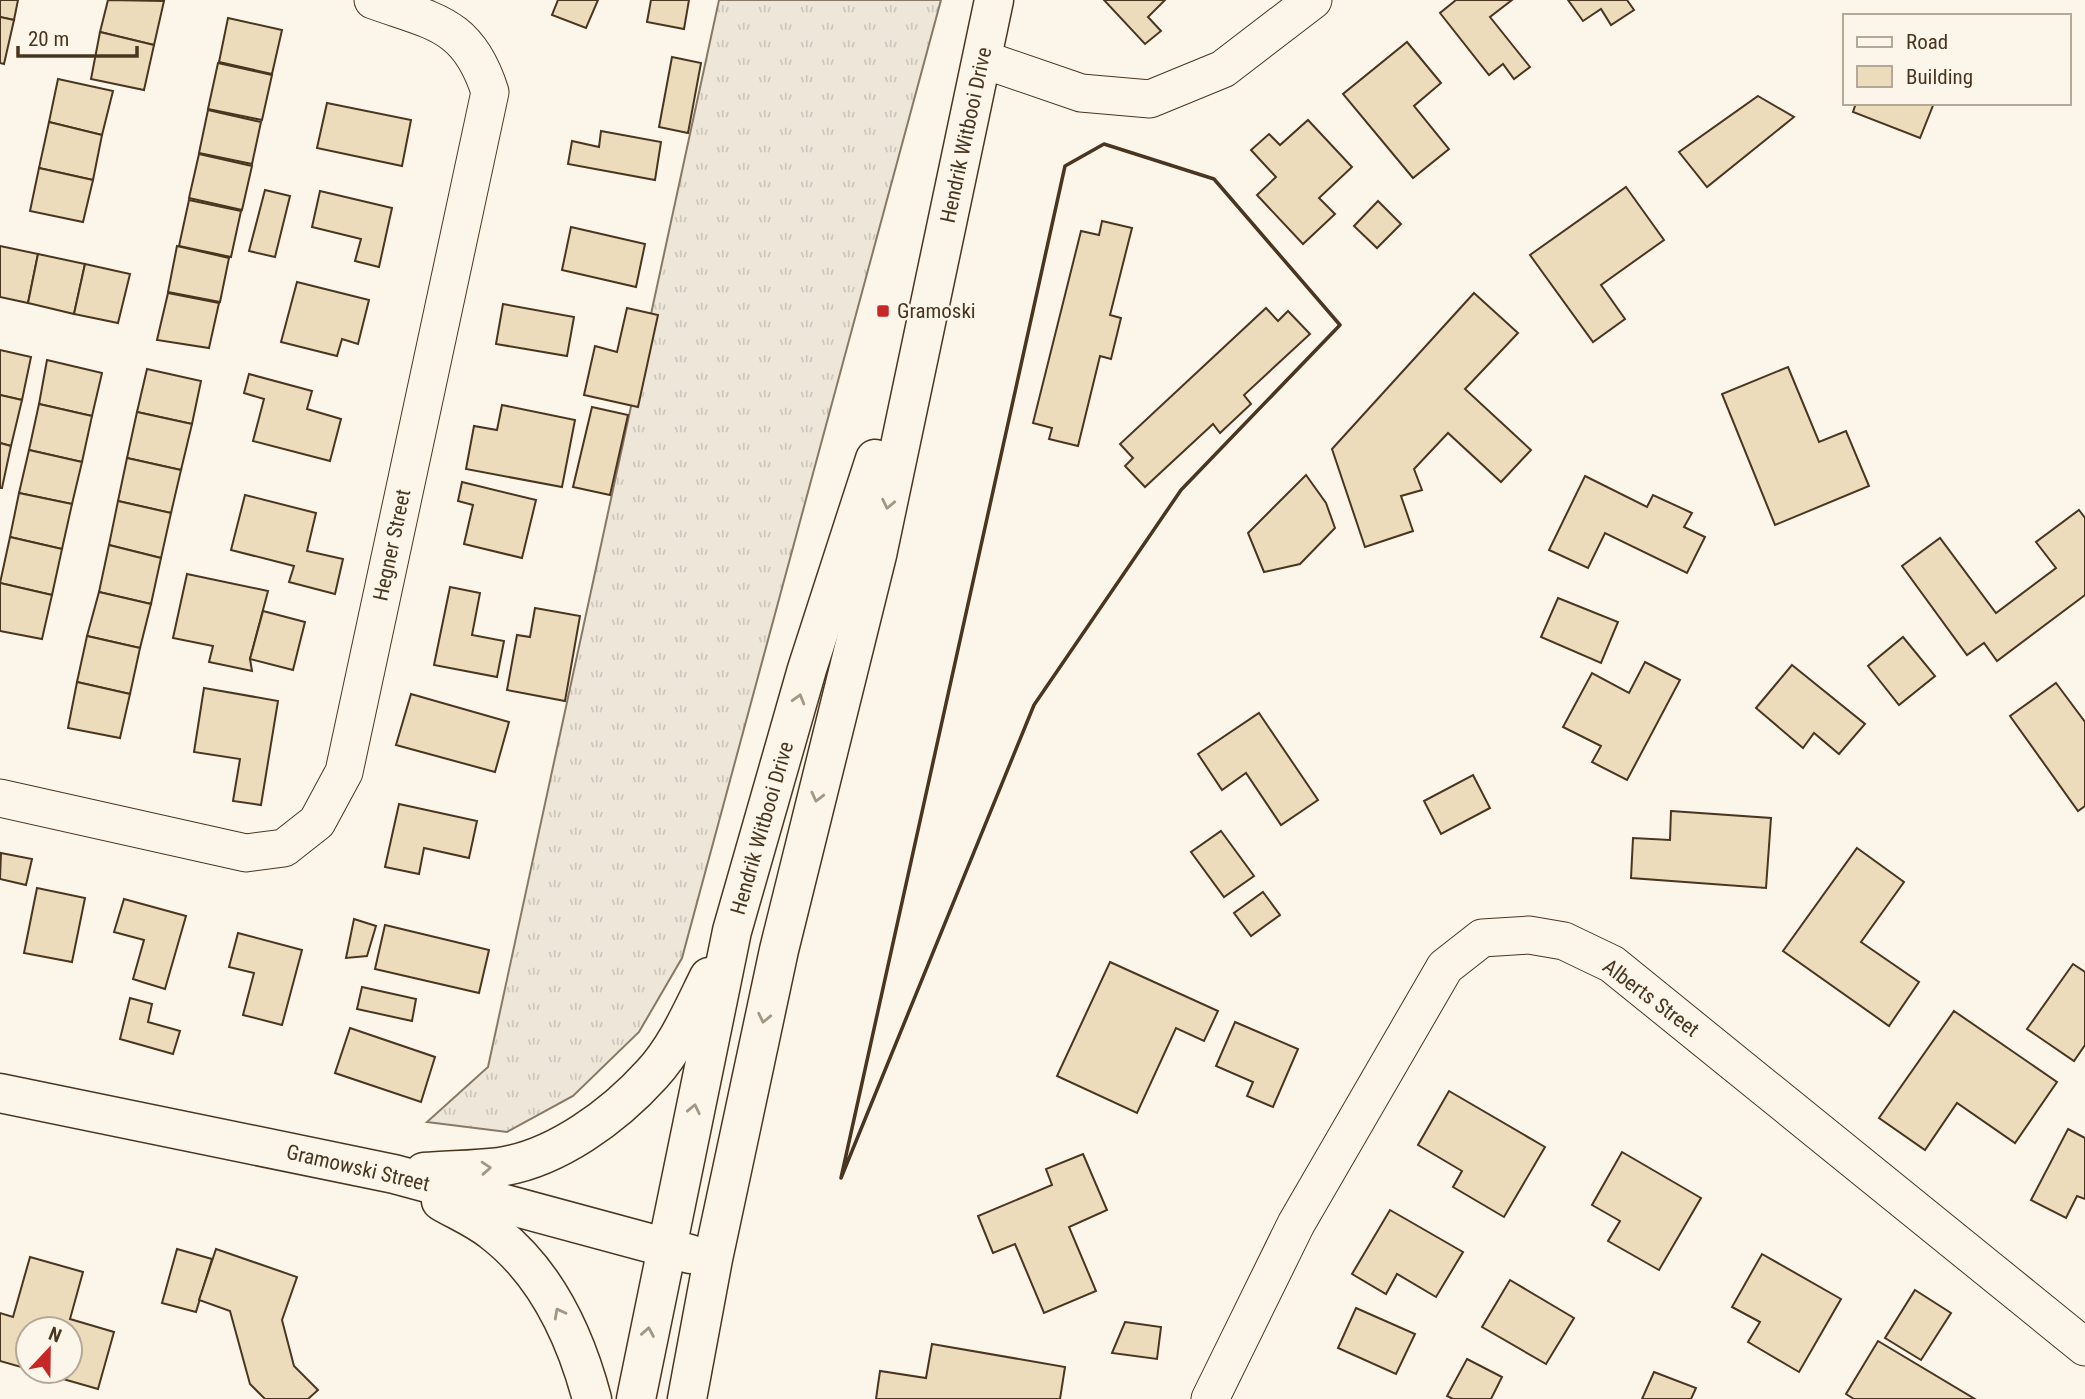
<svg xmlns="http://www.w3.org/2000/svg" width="2085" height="1399" font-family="'Roboto Condensed',sans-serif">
<defs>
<pattern id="grass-tufts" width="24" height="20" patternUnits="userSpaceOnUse" patternTransform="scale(1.75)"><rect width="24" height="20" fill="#ede6d9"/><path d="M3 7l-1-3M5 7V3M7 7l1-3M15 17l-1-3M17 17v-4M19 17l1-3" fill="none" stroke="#cdc6ba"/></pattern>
</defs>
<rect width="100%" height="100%" fill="#fbf6e9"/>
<path fill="url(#grass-tufts)" stroke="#887966" stroke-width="2" d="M 719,0 L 941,0 L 682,958 L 639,1032 L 573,1096 L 507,1132 L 427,1122 L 488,1067 Z"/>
<g fill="#ecdcbc" stroke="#4a3520" stroke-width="2">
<path d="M 0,0 L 18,0 L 14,20 L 0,17 Z"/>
<path d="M 108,0 L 164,1 L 154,45 L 100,32 Z"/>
<path d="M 558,0 L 598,0 L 586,28 L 552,15 Z"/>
<path d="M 651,0 L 689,0 L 684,29 L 647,22 Z"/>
<path d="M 1104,0 L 1165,0 L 1148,17 L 1161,31 L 1145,44 Z"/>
<path d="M 1456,0 L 1512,0 L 1490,17 L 1530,67 L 1514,79 L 1503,64 L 1489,75 L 1440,13 Z"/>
<path d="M 1568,0 L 1627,0 L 1634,10 L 1611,25 L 1601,9 L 1583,21 Z"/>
<path d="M 0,17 L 14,20 L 4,64 L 0,63 Z"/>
<path d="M 228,18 L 282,30 L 272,74 L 219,62 Z"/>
<path d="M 100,32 L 154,45 L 144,90 L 91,79 Z"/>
<path d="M 1407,42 L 1441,83 L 1414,106 L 1449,149 L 1413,178 L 1343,94 Z"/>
<path d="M 672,57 L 701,63 L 688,133 L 659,127 Z"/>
<path d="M 218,63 L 272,75 L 262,120 L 208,109 Z"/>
<path d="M 58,79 L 113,91 L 102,135 L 49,122 Z"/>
<path d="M 1758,96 L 1794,117 L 1707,187 L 1679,152 Z"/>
<path d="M 327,103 L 411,120 L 402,166 L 317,148 Z"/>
<path d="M 1856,103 L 1934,103 L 1920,138 L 1853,112 Z"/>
<path d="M 208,110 L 261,122 L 252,164 L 199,153 Z"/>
<path d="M 1308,120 L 1352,167 L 1319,198 L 1335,214 L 1303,244 L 1257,195 L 1276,177 L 1251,150 L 1269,134 L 1280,145 Z"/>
<path d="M 49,122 L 102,135 L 93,180 L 39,168 Z"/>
<path d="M 601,131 L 661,142 L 655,180 L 568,164 L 572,141 L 599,147 Z"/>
<path d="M 199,154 L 252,166 L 242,210 L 189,198 Z"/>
<path d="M 39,168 L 93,180 L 83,222 L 30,211 Z"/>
<path d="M 1626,187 L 1664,240 L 1601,285 L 1625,319 L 1593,342 L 1530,255 Z"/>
<path d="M 265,190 L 290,196 L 275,257 L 249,251 Z"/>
<path d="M 320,191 L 392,208 L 379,267 L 355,261 L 361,239 L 312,227 Z"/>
<path d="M 189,200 L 241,211 L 231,257 L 179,246 Z"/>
<path d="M 1378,201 L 1401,224 L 1377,248 L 1354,226 Z"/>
<path d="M 1102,221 L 1132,228 L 1110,315 L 1121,318 L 1111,359 L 1100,356 L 1078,446 L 1049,439 L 1052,428 L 1033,423 L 1081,231 L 1099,235 Z"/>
<path d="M 571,227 L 645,244 L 636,287 L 562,270 Z"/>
<path d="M 0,246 L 38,254 L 28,303 L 0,297 Z"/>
<path d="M 177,246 L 229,258 L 220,302 L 168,292 Z"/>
<path d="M 38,254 L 85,264 L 74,314 L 28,303 Z"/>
<path d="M 85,264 L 130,274 L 118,323 L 74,314 Z"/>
<path d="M 297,282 L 369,300 L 358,344 L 342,339 L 337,356 L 281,342 Z"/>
<path d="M 168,293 L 219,303 L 209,348 L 157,340 Z"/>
<path d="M 1474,293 L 1518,333 L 1465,389 L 1531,450 L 1501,482 L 1448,433 L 1414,469 L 1422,490 L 1401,496 L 1413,531 L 1365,547 L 1332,449 Z"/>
<path d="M 503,304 L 574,317 L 567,356 L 496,344 Z"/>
<path d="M 627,308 L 658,315 L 638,407 L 584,395 L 595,346 L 617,352 Z"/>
<path d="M 1266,308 L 1278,321 L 1288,311 L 1310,334 L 1244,395 L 1251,404 L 1220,433 L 1213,424 L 1145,487 L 1125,466 L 1133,458 L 1120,444 Z"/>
<path d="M 0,350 L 31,357 L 22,400 L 0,395 Z"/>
<path d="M 47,360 L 102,373 L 92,416 L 39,404 Z"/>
<path d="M 1788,367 L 1819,442 L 1846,431 L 1869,486 L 1775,525 L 1722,394 Z"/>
<path d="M 147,369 L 201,381 L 192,424 L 137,412 Z"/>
<path d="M 249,374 L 312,391 L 307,409 L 341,419 L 330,461 L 253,441 L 264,399 L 244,393 Z"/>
<path d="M 0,395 L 22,400 L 11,446 L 0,443 Z"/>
<path d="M 39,404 L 92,416 L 82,462 L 29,450 Z"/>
<path d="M 502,405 L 575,420 L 562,487 L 466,469 L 474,426 L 497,430 Z"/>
<path d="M 592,407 L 628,415 L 610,495 L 573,487 Z"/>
<path d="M 137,412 L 192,424 L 181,470 L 127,458 Z"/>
<path d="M 0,443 L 11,446 L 2,488 L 0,488 Z"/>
<path d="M 29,450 L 82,462 L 72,504 L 19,493 Z"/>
<path d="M 127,458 L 181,470 L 171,513 L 118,501 Z"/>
<path d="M 1306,475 L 1326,503 L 1335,528 L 1300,564 L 1264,572 L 1248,533 Z"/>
<path d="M 1585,476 L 1647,507 L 1653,495 L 1692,513 L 1684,527 L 1705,537 L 1687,573 L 1605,533 L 1588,568 L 1549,550 Z"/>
<path d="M 462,482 L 536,500 L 522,558 L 464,544 L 473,505 L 458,501 Z"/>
<path d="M 19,493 L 72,504 L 62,549 L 10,537 Z"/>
<path d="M 245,495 L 316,513 L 307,551 L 343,559 L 335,594 L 289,582 L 294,566 L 231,550 Z"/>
<path d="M 118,501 L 171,513 L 161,558 L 109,545 Z"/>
<path d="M 2079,510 L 2085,518 L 2085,595 L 1997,661 L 1984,643 L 1967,655 L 1902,566 L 1940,538 L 1996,613 L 2056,568 L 2036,542 Z"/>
<path d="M 10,537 L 62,549 L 52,595 L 0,583 Z"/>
<path d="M 109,545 L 161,558 L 151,604 L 99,592 Z"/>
<path d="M 187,574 L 268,591 L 250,659 L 252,671 L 209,662 L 213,646 L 173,638 Z"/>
<path d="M 0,583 L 52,595 L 42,639 L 0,631 Z"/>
<path d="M 450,587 L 480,593 L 472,635 L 504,641 L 497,677 L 434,665 Z"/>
<path d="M 99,592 L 151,604 L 140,648 L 87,636 Z"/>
<path d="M 1558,598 L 1618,622 L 1601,663 L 1541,637 Z"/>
<path d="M 535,608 L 580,616 L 565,701 L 507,690 L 517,635 L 530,637 Z"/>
<path d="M 263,611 L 305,622 L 293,670 L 250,659 Z"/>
<path d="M 87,636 L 140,648 L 130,694 L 77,682 Z"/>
<path d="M 1903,637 L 1935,676 L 1899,705 L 1868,666 Z"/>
<path d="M 1645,662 L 1680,680 L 1627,780 L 1592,762 L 1601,746 L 1563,727 L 1592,673 L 1629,693 Z"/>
<path d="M 1792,665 L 1865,724 L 1839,754 L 1814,733 L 1803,748 L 1756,708 Z"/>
<path d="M 77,682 L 130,694 L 120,738 L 68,728 Z"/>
<path d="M 2056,683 L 2085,722 L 2085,806 L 2078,811 L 2010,716 Z"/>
<path d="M 204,688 L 278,701 L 261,805 L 233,801 L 240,759 L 194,752 Z"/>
<path d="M 411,694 L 509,722 L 495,772 L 396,745 Z"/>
<path d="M 1259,713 L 1318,800 L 1281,825 L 1246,773 L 1222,790 L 1198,754 Z"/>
<path d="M 1473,775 L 1490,808 L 1441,834 L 1424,801 Z"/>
<path d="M 399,804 L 477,821 L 469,858 L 424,848 L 419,874 L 385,867 Z"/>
<path d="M 1671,811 L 1771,818 L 1766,888 L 1631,878 L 1633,838 L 1670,840 Z"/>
<path d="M 1221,831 L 1254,876 L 1224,897 L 1191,852 Z"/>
<path d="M 1857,848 L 1904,882 L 1861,942 L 1919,982 L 1889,1026 L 1783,951 Z"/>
<path d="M 1,853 L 32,859 L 26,885 L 0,879 Z"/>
<path d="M 37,888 L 85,898 L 72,962 L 24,953 Z"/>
<path d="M 1263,892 L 1280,915 L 1251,936 L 1234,913 Z"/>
<path d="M 124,899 L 186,916 L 165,989 L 133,979 L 144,940 L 114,932 Z"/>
<path d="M 354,919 L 376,926 L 367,956 L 346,958 Z"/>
<path d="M 385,925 L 489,950 L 479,993 L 375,969 Z"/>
<path d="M 238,933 L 302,950 L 282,1025 L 243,1015 L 254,973 L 229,967 Z"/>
<path d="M 1110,962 L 1218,1011 L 1204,1041 L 1176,1028 L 1137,1113 L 1057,1076 Z"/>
<path d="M 2073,964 L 2085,972 L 2085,1045 L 2074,1061 L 2027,1029 Z"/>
<path d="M 362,987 L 416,999 L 412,1021 L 357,1009 Z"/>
<path d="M 130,998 L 152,1004 L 148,1022 L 180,1031 L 173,1054 L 120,1039 Z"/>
<path d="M 1954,1011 L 2057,1082 L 2015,1143 L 1957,1103 L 1925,1150 L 1879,1118 Z"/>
<path d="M 1235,1022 L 1298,1049 L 1273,1107 L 1247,1096 L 1253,1082 L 1216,1066 Z"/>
<path d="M 350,1028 L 435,1057 L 421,1102 L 335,1073 Z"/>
<path d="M 1449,1091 L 1545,1147 L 1504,1217 L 1453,1187 L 1462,1171 L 1418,1145 Z"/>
<path d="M 2068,1129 L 2085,1138 L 2085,1199 L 2077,1196 L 2066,1218 L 2031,1200 Z"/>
<path d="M 1622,1152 L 1701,1198 L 1659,1270 L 1608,1241 L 1620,1221 L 1592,1205 Z"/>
<path d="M 1083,1154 L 1107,1210 L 1069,1227 L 1096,1291 L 1044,1313 L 1015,1244 L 993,1253 L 978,1216 L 1052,1185 L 1046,1169 Z"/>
<path d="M 1390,1210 L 1463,1252 L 1436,1297 L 1397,1274 L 1386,1294 L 1352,1274 Z"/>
<path d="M 177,1249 L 212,1259 L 196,1312 L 162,1303 Z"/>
<path d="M 216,1249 L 297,1277 L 282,1320 L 294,1366 L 318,1390 L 308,1399 L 265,1399 L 250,1384 L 230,1311 L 199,1300 Z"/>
<path d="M 1762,1254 L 1841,1299 L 1799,1372 L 1748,1342 L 1760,1322 L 1732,1307 Z"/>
<path d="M 30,1257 L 83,1272 L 70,1319 L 114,1332 L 98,1389 L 35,1371 L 70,1371 L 70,1329 L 28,1329 L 28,1369 L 0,1361 L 0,1313 L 13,1317 Z"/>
<path d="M 1510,1280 L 1574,1318 L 1546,1364 L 1482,1327 Z"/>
<path d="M 1915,1290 L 1951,1313 L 1921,1360 L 1885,1338 Z"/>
<path d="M 1356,1308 L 1415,1334 L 1396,1374 L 1338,1348 Z"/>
<path d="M 1125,1322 L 1161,1327 L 1157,1359 L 1112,1353 Z"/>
<path d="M 1878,1341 L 1975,1399 L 1854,1399 L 1846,1394 Z"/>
<path d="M 932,1344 L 1065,1367 L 1060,1399 L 876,1399 L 880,1371 L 926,1378 Z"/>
<path d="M 1467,1359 L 1502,1377 L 1491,1399 L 1453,1399 L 1447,1396 Z"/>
<path d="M 1654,1372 L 1696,1388 L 1691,1399 L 1642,1399 Z"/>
</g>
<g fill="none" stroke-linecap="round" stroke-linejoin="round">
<g stroke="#4a3520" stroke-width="39">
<g id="street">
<path d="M 982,59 L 1081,93 L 1150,99 L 1223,69 L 1313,0"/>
<path d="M 0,798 L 246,853 L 284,848 L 317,822 L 344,772 L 490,92 C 468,23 434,22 373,0"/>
<path d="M 1210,1399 L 1296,1224 L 1445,967 L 1482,938 L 1529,935 L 1564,941 L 1612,964 L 2085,1347"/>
</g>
</g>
<g stroke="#4a3520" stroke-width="41">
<g id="secondary">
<path d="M 0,1093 L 394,1174 L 690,1254"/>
<path d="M 424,1172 C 448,1170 474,1170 499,1167 C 556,1159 614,1116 652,1074 C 677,1047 693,1009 709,977"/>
<path d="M 441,1201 C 458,1211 477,1219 492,1231 C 546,1272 575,1335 592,1399"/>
<path d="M 636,1399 L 732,931 L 807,669 L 875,459"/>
<path d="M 687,1399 L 713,1259 L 779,950 L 877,555 L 994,0"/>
</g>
</g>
<use href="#street" stroke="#fbf6e9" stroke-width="37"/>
<use href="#secondary" stroke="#fbf6e9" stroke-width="38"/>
<path stroke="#4a3520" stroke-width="3.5" d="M 1104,144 L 1214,179 L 1340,325 L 1181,490 L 1034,705 L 841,1178 L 1065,166 Z"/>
</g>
<defs><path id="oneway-chevron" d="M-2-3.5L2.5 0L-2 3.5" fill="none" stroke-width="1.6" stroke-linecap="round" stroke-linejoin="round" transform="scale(1.75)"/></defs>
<g stroke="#a29684">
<use href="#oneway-chevron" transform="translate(888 504) rotate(102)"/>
<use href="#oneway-chevron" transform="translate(799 699) rotate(-74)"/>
<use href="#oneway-chevron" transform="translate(817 797) rotate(104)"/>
<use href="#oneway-chevron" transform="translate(764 1018) rotate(102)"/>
<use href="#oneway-chevron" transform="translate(694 1109) rotate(-78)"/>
<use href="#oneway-chevron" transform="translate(486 1168) rotate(-4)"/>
<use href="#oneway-chevron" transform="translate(559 1313) rotate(-118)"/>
<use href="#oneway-chevron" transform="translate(648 1332) rotate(-80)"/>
</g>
<rect fill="#c62828" stroke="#fbf6e9" stroke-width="2.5" x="876" y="304" width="14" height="14" rx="3.5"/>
<g text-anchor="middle" stroke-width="5" stroke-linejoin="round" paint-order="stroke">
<g font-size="21" fill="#4a3520" stroke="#fbf6e9">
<text transform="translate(966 135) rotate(-78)" y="7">Hendrik Witbooi Drive</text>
<text transform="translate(392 545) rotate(-78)" y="7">Hegner Street</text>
<text transform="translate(762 828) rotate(-74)" y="7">Hendrik Witbooi Drive</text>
<text transform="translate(1651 998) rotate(37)" y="7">Alberts Street</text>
<text transform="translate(358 1168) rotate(13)" y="7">Gramowski Street</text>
</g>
<g font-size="21" fill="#4a3520" stroke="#fbf6e9" text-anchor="start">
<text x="897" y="318">Gramoski</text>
</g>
</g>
<rect x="1843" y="14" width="228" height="91" fill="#fbf6e9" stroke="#b4a999" stroke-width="2"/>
<rect x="1857" y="37" width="35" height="10" fill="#fbf6e9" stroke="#b4a999" stroke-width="2"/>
<text x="1906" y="49" font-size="21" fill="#4a3520">Road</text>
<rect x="1857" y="66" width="35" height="21" fill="#ecdcbc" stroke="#b4a999" stroke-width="2"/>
<text x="1906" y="84" font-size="21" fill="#4a3520">Building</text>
<g transform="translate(49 1350) rotate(22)"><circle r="33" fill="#fbf6e9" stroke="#b4a999" stroke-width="2"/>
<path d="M0-5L12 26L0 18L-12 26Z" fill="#c62828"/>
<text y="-10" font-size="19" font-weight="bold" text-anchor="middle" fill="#4a3520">N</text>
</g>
<path d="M18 46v10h119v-10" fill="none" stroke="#4a3520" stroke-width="3.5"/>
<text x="28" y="46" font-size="21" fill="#4a3520" stroke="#fbf6e9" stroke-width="5" paint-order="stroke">20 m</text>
</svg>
